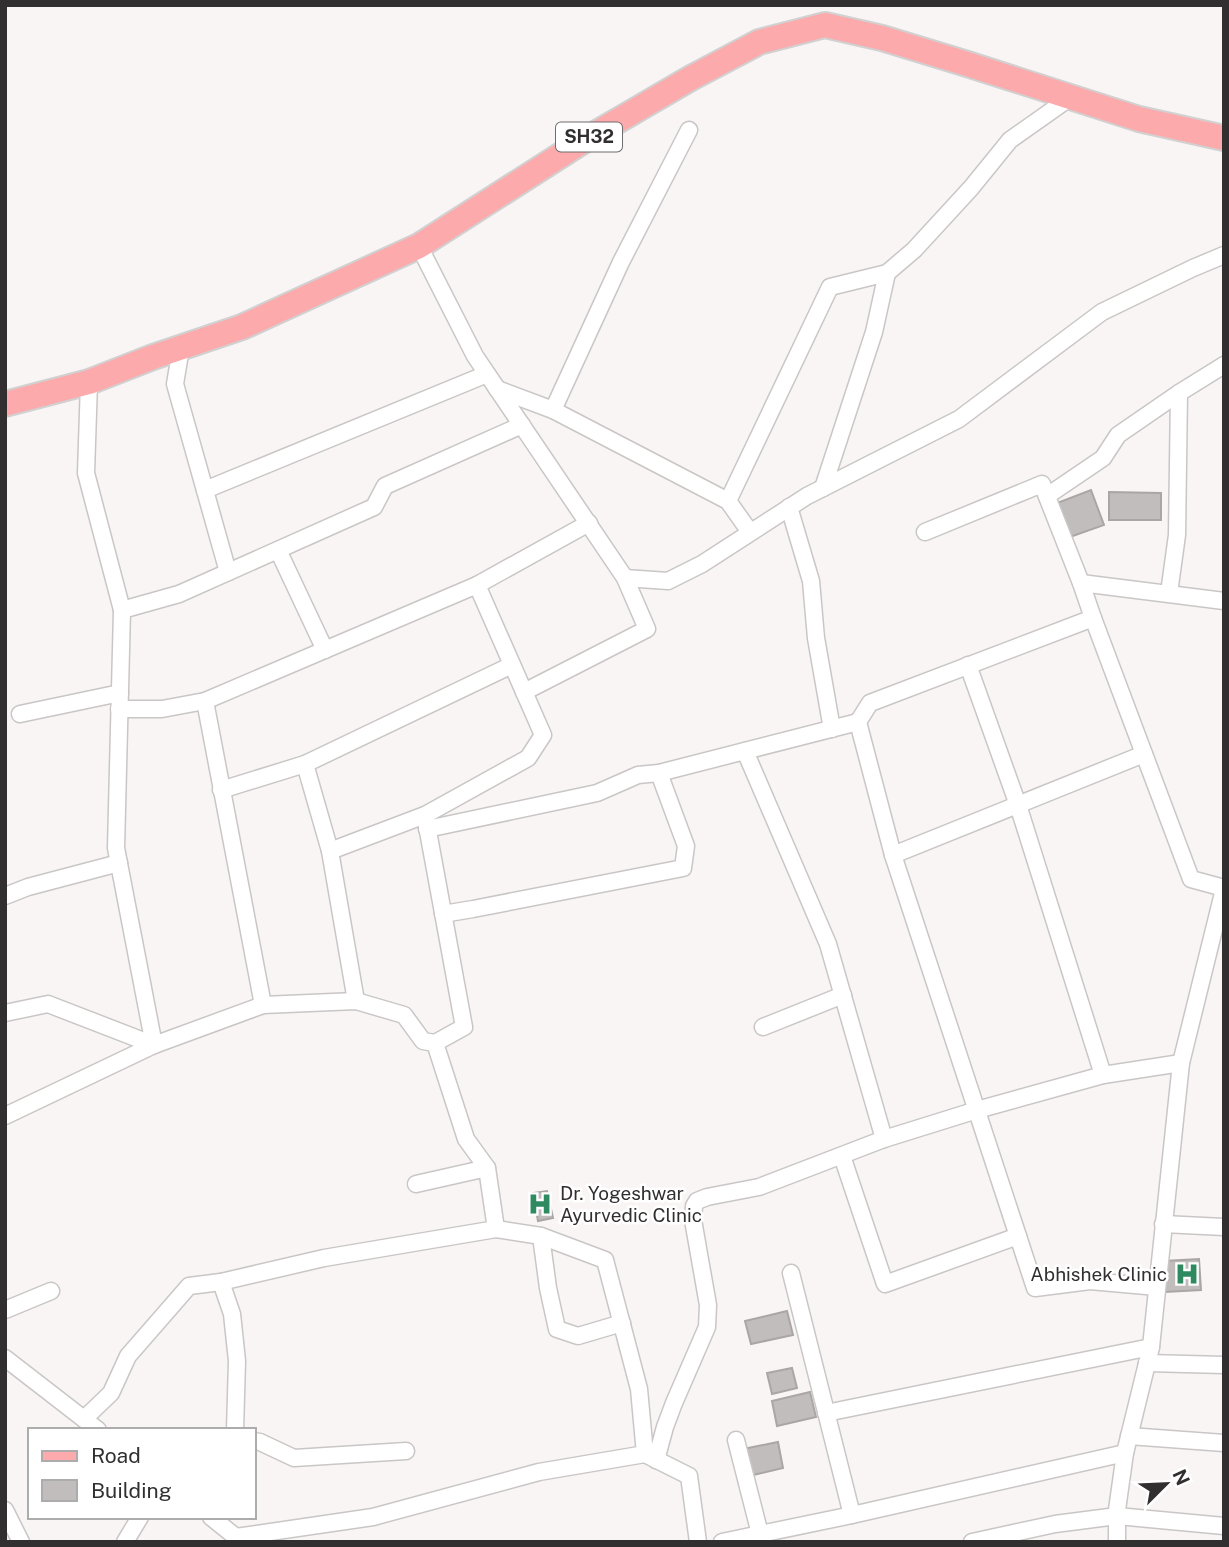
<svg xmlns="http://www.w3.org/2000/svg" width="1229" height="1547" font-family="'Public Sans',sans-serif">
<rect width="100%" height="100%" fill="#faf5f5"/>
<g fill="#c1bdbc" stroke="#aba6a6" stroke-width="2">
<path d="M 1091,490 L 1104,525 L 1070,537 L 1057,503 Z"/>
<path d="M 1109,492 L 1161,493 L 1161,520 L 1109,520 Z"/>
<path d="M 547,1191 L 553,1218 L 538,1221 L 533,1193 Z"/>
<path d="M 1199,1259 L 1201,1290 L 1165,1292 L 1164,1261 Z"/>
<path d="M 787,1311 L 793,1335 L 751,1344 L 745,1321 Z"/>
<path d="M 792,1368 L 797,1388 L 772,1394 L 767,1373 Z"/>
<path d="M 810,1392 L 816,1417 L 777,1426 L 772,1401 Z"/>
<path d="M 778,1442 L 783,1468 L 749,1476 L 743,1449 Z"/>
</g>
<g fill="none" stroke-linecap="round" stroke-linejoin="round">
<g stroke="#cac6c6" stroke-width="19">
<g id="minor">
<path d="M 419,246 L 475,356 L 625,578 L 647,629 L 524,692"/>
<path d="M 181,348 L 175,384 L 228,572"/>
<path d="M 89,382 L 86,473 L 122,610 L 116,848 L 154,1045"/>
<path d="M 497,389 L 553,410 L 728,501 L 750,532"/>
<path d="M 553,410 L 621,262 L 689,130"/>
<path d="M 823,488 L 874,332 L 887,273"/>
<path d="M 205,490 L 487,374"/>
<path d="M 1047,496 L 1103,458 L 1118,435 L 1179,393 L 1224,365"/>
<path d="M 728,501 L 830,287 L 887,273 L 914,250 L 971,188 L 1010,140 L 1071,97"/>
<path d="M 789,507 L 811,581 L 816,638 L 832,729"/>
<path d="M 925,532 L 1042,484 L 1081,583 L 1093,618 L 1191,879 L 1224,888"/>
<path d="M 278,550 L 325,650"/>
<path d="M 625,578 L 668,581 L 702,564 L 807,496 L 959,419 L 1102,312 L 1193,268 L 1224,255"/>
<path d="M 1081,583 L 1224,601"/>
<path d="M 1169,593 L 1177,535 L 1179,393"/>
<path d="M 122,610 L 179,594 L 374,507 L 385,486 L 522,425"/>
<path d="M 968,665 L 1018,805 L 1103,1075"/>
<path d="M 205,701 L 263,1005"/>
<path d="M 119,709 L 162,709 L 205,701 L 477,585 L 589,523"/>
<path d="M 20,714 L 120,693"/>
<path d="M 858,722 L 893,855 L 1035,1288 L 1090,1281 L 1157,1287"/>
<path d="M 745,751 L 828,944 L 884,1139"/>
<path d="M 305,764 L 330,851 L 356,1001"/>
<path d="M 221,790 L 305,764 L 512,665"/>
<path d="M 427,829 L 597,793 L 638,775 L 659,773 L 858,722 L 870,703 L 1093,618"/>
<path d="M 330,851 L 425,815 L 528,758 L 543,735 L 477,585"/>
<path d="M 893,855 L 1144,754"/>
<path d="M 5,896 L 28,887 L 119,863"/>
<path d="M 443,914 L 473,909 L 683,868 L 686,846 L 659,773"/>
<path d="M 5,1013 L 48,1004 L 154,1045"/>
<path d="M 763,1027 L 843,995"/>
<path d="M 5,1116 L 154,1045 L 263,1005 L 356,1001 L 404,1015 L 423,1041 L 435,1043"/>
<path d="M 842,1156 L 885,1284 L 1018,1236"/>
<path d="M 416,1184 L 487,1168"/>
<path d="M 1163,1224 L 1224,1227"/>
<path d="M 496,1229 L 541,1236 L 605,1260 L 639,1389 L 645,1454"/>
<path d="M 541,1236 L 548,1288 L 557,1329 L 578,1336 L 622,1323"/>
<path d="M 791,1273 L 852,1515"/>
<path d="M 221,1282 L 232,1314 L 237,1361 L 235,1430"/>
<path d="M 5,1310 L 51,1291"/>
<path d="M 5,1358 L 98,1430"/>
<path d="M 1147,1363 L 1224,1365"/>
<path d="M 826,1413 L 1151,1347"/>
<path d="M 84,1419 L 111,1393 L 128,1356 L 189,1286 L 221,1282 L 324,1258 L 496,1229 L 487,1168 L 466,1139 L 435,1043 L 464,1027 L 425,815"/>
<path d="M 1129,1436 L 1224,1443"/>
<path d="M 736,1440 L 760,1534"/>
<path d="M 254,1441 L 260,1442 L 294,1458 L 406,1451"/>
<path d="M 656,1460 L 665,1427 L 674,1403 L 707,1327 L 708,1305 L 693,1220 L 694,1206 L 697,1201 L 707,1197 L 759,1187 L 884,1139 L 977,1110 L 1103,1075 L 1181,1063"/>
<path d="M 5,1510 L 21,1542"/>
<path d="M 211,1517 L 242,1542"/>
<path d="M 236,1537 L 373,1517 L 539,1472 L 645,1454 L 689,1476 L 698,1542"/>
<path d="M 125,1542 L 140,1517"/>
<path d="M 722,1542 L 852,1515 L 1125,1453"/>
<path d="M 972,1542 L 1055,1524 L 1117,1516 L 1224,1526"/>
<path d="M 1117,1542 L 1117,1510 L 1125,1453 L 1151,1347 L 1181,1063 L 1224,889"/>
</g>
</g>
<g stroke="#d2d1d1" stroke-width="28">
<path id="primary" d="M 5,404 L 89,382 L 153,357 L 242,327 L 419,246 L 583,141 L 691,78 L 759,42 L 825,25 L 882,38 L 964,63 L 1139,119 L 1224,138"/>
</g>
<use href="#minor" stroke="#fff" stroke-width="16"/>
<use href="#primary" stroke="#fcaaac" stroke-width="24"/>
</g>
<defs>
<g id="hospital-bare" transform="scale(1.89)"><path d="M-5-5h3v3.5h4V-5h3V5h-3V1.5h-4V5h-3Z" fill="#308a5f" stroke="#fff" stroke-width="2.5" paint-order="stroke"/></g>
</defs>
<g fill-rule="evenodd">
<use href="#hospital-bare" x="540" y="1204"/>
<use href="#hospital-bare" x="1187" y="1274"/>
</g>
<g text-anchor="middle" stroke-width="5" stroke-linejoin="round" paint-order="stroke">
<rect fill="#fff" stroke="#6f6d6d" stroke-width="2" x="556" y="122.5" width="66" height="29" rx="5"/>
<g font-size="18" font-weight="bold" fill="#312f2f">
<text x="589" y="143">SH32</text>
</g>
<g font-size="19" fill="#312f2f" stroke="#fff" text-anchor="start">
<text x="560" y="1200">Dr. Yogeshwar<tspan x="560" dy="22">Ayurvedic Clinic</tspan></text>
<text x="1167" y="1281" text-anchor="end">Abhishek Clinic</text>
</g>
</g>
<rect width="1229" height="1547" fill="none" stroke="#312f2f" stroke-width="14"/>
<rect x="28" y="1428" width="228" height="91" fill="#ffffff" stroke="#adacac" stroke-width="2"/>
<rect x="42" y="1451" width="35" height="10" fill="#fcaaac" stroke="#adacac" stroke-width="2"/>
<text x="91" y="1463" font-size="21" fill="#312f2f">Road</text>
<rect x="42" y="1480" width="35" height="21" fill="#c1bdbc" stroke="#adacac" stroke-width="2"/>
<text x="91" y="1498" font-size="21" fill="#312f2f">Building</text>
<g transform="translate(1166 1484) rotate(66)" stroke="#ffffff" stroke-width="5" paint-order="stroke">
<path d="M0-5L12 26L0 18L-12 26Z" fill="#312f2f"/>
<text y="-10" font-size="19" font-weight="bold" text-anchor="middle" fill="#312f2f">N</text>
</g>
</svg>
